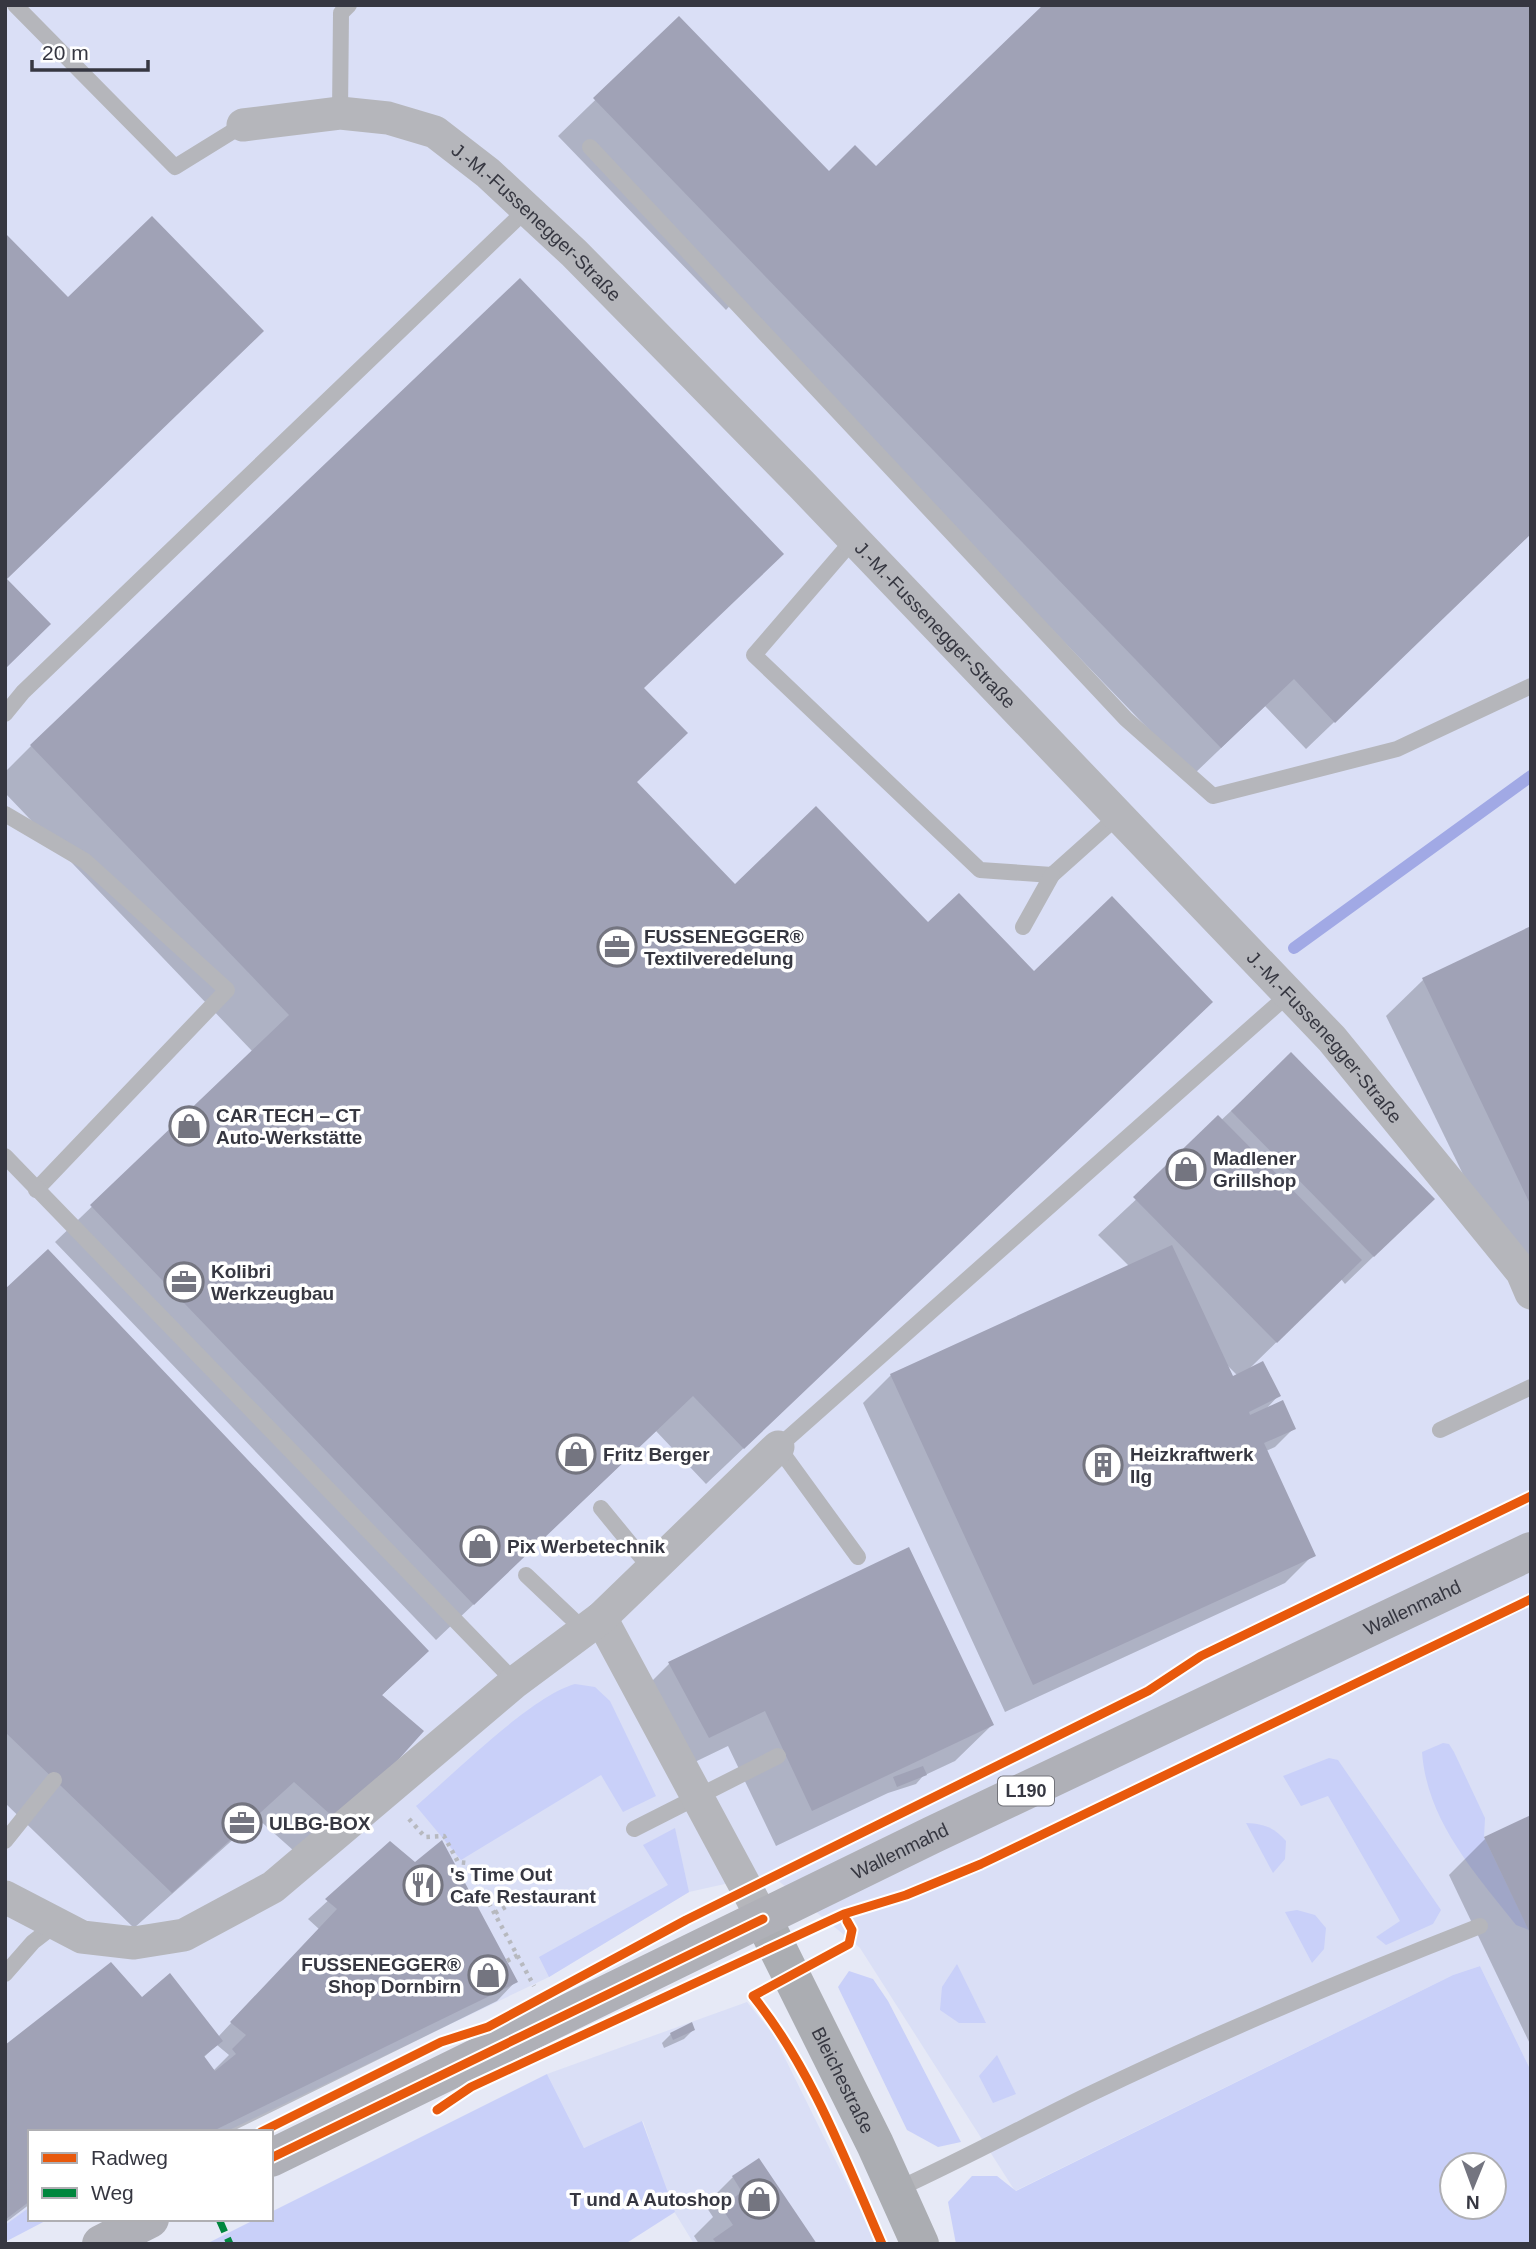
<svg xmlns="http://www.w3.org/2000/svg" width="1536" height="2249" font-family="Arial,sans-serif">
<rect width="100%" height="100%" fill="#e6e9f6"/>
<g fill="#dadff6">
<path d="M 5,5 L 1531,5 L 1531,2071 L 1480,1966 L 1453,1975 L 1015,2191 L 860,1948 L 770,1874 L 689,1892 L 549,1977 L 225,2132 L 30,2132 L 30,2219 L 5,2236 Z"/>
<path d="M 747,2002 L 773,2034 L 877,2244 L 694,2244 L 672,2208 L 643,2121 L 584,2148 L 547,2074 Z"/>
</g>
<g fill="#c9d0f9" fill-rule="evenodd">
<path d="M 575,1684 L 595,1687 L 610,1701 L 656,1796 L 623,1812 L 601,1775 L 461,1860 L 416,1806 C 454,1774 531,1696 575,1684 Z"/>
<path d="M 1443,1743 L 1449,1744 L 1454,1752 L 1485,1818 L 1484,1837 L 1529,1930 L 1516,1925 C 1475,1873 1427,1821 1422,1752 Z"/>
<path d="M 1329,1758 L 1338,1760 L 1441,1910 L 1433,1924 L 1386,1945 L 1376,1937 L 1400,1921 L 1328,1796 L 1301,1806 L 1283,1776 Z"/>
<path d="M 1246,1823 C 1264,1824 1274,1827 1286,1841 L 1285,1859 L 1273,1873 Z"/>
<path d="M 675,1828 L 689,1892 L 549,1977 L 539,1957 L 668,1885 L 643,1845 Z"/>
<path d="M 1297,1910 L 1315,1915 L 1326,1928 L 1324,1949 L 1312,1963 L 1285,1912 Z"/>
<path d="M 957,1964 L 986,2023 L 959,2023 L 940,2010 L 942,1987 Z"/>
<path d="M 1480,1966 L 1531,2071 L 1531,2244 L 956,2244 L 948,2202 L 972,2176 L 997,2176 L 1016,2191 L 1453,1975 ZM 1452,2165 L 1494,2165 L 1494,2207 L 1452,2207 Z"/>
<path d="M 849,1971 L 873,1979 L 888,2001 L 961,2142 L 938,2147 L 907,2130 L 838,1987 Z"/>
<path d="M 997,2055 L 1016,2094 L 993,2103 L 979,2076 Z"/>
<path d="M 547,2074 L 584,2148 L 642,2121 L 675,2212 L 625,2244 L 206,2244 L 256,2219 L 271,2219 L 271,2212 Z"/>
<path d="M 30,2207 L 30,2219 L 49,2219 L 5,2242 L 5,2225 Z"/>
</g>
<g fill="#0003" fill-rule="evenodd">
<path d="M 1531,5 L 1531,538 L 1529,535 L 1306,749 L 1265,706 L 1193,775 L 734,301 L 726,310 L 558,136 L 679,19 L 829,174 L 868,176 Z"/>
<path d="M 643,689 L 635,782 L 735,887 L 928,925 L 1174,1038 L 706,1484 L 656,1431 L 436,1640 L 55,1242 L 253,1052 L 5,793 L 5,772 L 31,746 Z"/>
<path d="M 1531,927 L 1531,1314 L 1386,1016 L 1423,980 Z"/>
<path d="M 1291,1055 L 1404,1227 L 1345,1284 L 1341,1279 L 1250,1368 L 1279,1395 L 1265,1410 L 1294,1428 L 1275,1447 L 1266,1451 L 1313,1555 L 1285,1583 L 1005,1712 L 863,1403 L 891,1375 L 1129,1266 L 1098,1235 ZM 1226,1364 L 1238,1376 L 1232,1379 Z"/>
<path d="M 5,1291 L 427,1651 L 381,1696 L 421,1732 L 303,1859 L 257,1818 L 134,1928 L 5,1803 Z"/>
<path d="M 669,1664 L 992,1725 L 955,1761 L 923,1776 L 916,1784 L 888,1793 L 776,1846 L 728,1746 L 672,1773 L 633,1700 Z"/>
<path d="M 1531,1817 L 1531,2046 L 1449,1875 L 1485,1839 Z"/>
<path d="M 390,1844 L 515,1982 L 497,2001 L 231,2132 L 30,2132 L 30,2204 L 5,2223 L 5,2047 L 142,1999 L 218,2037 L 319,1929 L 308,1919 ZM 217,2045 L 229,2055 L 214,2070 L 203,2058 Z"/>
<path d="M 693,2030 L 684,2039 L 664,2048 L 662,2043 L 671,2034 Z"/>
<path d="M 733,2177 L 815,2244 L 699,2244 L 694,2236 L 713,2217 L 705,2205 Z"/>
</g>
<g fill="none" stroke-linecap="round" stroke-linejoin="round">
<path stroke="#a1a9e5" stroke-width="12" d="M 1294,948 L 1531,776"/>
</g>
<g fill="#a0a2b6">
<path d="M 1043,5 L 1531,5 L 1531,534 L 1335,723 L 1294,679 L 1221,748 L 593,98 L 679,16 L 829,171 L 855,145 L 876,166 Z"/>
<path d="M 152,216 L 264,331 L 7,579 L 51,624 L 5,669 L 5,233 L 68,297 Z"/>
<path d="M 520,278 L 784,554 L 644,688 L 688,733 L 637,782 L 735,884 L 816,806 L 928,922 L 959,893 L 1034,971 L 1112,896 L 1213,1002 L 744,1449 L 693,1396 L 474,1605 L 90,1205 L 289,1015 L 30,745 Z"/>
<path d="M 1531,926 L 1531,1206 L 1422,978 Z"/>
<path d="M 1291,1052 L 1435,1199 L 1374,1257 L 1231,1111 Z"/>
<path d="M 1218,1115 L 1362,1260 L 1277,1343 L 1133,1197 Z"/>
<path d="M 1172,1245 L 1233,1376 L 1263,1361 L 1281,1396 L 1249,1412 L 1250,1415 L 1283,1400 L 1296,1429 L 1264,1443 L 1316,1556 L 1033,1685 L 890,1374 Z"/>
<path d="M 48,1249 L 429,1651 L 382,1695 L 424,1731 L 341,1824 L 294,1782 L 172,1893 L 5,1732 L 5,1289 Z"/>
<path d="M 909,1547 L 994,1725 L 812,1811 L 765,1711 L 709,1738 L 668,1662 Z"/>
<path d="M 923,1766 L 927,1775 L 897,1787 L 893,1777 Z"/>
<path d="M 1531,1815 L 1531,1935 L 1484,1837 Z"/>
<path d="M 442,1840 L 518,1982 L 211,2132 L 30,2132 L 30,2201 L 5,2220 L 5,2045 L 111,1962 L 142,1997 L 170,1973 L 223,2041 L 204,2056 L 215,2071 L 236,2054 L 232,2049 L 246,2035 L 230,2022 L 337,1909 L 325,1899 L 390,1841 L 415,1862 Z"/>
<path d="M 692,2022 L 695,2030 L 673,2040 L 670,2033 Z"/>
<path d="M 759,2158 L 817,2244 L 717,2244 L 713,2239 L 733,2225 L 721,2207 L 742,2192 L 732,2176 Z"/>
</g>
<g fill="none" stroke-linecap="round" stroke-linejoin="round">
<g stroke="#b7b9bf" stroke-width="4.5" stroke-dasharray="3.5 5" stroke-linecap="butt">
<path d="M 409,1819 L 425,1837 L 444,1836 L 458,1862 L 467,1863 L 534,1986"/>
<path d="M 495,1913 L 509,1905"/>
<path d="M 507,1961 L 518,1955"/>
</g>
<g stroke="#b5b6bb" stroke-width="16">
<path d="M 15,5 L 175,167 L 243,125"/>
<path d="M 340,113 L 341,13 L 349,5"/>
<path d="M 590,147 L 1126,719 L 1213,796 L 1397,749 L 1531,686"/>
<path d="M 854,539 L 754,655 L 980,870 L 1052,875 L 1118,816"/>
<path d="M 5,714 L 23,692 L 527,209"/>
<path d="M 5,814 L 85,861 L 227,990 L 36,1190"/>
<path d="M 1023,927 L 1052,875"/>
<path d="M 5,1156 L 515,1682"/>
<path d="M 1440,1430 L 1531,1387"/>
<path d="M 601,1508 L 651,1569"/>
<path d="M 858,1557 L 778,1447 L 1289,994"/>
<path d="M 526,1575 L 584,1630"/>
<path d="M 634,1829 L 778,1756"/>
<path d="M 5,1841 L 54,1780"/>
<path d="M 5,1974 L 33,1942 L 55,1925"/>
<path d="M 896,2190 C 961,2160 1023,2127 1086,2096 C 1215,2034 1347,1978 1480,1926"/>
</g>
<g stroke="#b5b6bb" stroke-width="33">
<path id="s1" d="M 243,125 L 340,113 L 388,118 L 435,132 L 488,173 L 574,253 L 802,485 L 1332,1039 L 1522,1272 L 1531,1293"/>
<path d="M 601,1618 L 763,1919"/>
<path d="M 5,1897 L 82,1937 L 134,1943 L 184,1935 L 273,1887 L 515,1682 L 601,1618 L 778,1447"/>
</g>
<path stroke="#abadb2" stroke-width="38" id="s2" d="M 763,1919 L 875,2144 L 920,2244"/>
<g stroke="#afb0b7" stroke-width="38">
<path id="s3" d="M 271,2158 L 932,1835 L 1531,1551"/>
<path d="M 101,2244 L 150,2219"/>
</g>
<path stroke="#00873e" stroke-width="7" stroke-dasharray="14 7" stroke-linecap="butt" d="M 219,2219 L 230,2244"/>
<g stroke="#fff" stroke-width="13">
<g id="cycleway">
<path d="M 847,1921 L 852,1930 L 849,1944 L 753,1996 C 811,2068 845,2159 882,2244"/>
<path d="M 437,2110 L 471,2087 L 844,1914 L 906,1895 L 981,1864 L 1531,1599"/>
<path d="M 261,2132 L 441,2042 L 488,2027 L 686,1920 L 1148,1691 L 1201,1656 L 1531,1496"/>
<path d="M 271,2158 L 763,1919"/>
</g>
</g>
<use href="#cycleway" stroke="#e8590c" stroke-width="9"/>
</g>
<defs>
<g id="office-ring" transform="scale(2.0125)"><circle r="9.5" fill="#fff" stroke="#747580" stroke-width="1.5"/><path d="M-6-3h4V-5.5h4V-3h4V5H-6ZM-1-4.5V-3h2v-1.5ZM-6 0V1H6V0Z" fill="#747580"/></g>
<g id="shop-ring" transform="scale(2.0125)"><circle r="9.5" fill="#fff" stroke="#747580" stroke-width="1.5"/><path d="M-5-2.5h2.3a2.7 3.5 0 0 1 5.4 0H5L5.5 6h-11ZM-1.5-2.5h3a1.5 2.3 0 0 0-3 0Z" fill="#747580"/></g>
<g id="building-ring" transform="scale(2.0125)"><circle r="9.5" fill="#fff" stroke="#747580" stroke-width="1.5"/><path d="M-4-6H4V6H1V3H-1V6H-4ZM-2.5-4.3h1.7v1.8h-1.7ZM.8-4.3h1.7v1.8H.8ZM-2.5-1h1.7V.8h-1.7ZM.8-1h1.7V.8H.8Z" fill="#747580"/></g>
<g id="restaurant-ring" transform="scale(2.0125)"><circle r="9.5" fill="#fff" stroke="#747580" stroke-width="1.5"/><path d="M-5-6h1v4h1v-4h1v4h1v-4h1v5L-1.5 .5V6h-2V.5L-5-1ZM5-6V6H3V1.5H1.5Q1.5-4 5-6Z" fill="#747580"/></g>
</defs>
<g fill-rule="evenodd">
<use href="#office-ring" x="617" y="947"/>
<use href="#shop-ring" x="189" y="1126"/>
<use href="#shop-ring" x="1186" y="1169"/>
<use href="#office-ring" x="184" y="1282"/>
<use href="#shop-ring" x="576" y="1454"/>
<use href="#building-ring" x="1103" y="1465"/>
<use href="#shop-ring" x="480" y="1546"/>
<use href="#office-ring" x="242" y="1823"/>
<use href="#restaurant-ring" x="423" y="1885"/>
<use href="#shop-ring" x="488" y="1975"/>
<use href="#shop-ring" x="759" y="2199"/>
</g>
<g text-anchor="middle" stroke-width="7" stroke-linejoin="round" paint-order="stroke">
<rect fill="#fff" stroke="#72737a" stroke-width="2" x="998" y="1776.5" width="56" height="29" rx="5"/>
<g font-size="18" font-weight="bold" fill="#363741">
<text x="1026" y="1797">L190</text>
</g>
<g font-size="19" fill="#363741" stroke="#fff">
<text dy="7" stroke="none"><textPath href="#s1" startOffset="331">J.-M.-Fussenegger-Straße</textPath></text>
<text dy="7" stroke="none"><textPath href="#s1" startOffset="898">J.-M.-Fussenegger-Straße</textPath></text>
<text dy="7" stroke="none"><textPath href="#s1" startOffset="1465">J.-M.-Fussenegger-Straße</textPath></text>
<text dy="7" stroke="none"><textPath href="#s3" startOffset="1267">Wallenmahd</textPath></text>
<text dy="7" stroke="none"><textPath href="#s3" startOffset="700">Wallenmahd</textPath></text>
<text dy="7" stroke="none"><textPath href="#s2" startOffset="180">Bleichestraße</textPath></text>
</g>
<g font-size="19" font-weight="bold" fill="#363741" stroke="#fff" text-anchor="start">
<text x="644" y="943">FUSSENEGGER®<tspan x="644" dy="22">Textilveredelung</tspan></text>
<text x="216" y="1122">CAR TECH – CT<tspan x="216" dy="22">Auto-Werkstätte</tspan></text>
<text x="1213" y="1165">Madlener<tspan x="1213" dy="22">Grillshop</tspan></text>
<text x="211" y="1278">Kolibri<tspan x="211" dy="22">Werkzeugbau</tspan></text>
<text x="603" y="1461">Fritz Berger</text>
<text x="1130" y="1461">Heizkraftwerk<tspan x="1130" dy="22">Ilg</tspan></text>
<text x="507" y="1553">Pix Werbetechnik</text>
<text x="269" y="1830">ULBG-BOX</text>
<text x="450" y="1881">'s Time Out<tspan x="450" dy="22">Cafe Restaurant</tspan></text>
<text x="461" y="1971" text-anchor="end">FUSSENEGGER®<tspan x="461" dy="22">Shop Dornbirn</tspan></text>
<text x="732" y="2206" text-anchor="end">T und A Autoshop</text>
</g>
</g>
<rect width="1536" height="2249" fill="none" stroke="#363741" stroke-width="14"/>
<rect x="28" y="2130" width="245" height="91" fill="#ffffff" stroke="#afafb3" stroke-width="2"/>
<rect x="42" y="2153" width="35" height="10" fill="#e8590c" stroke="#afafb3" stroke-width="2"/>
<text x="91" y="2165" font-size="21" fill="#363741">Radweg</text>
<rect x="42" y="2188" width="35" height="10" fill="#00873e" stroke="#afafb3" stroke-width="2"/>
<text x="91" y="2200" font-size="21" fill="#363741">Weg</text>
<g transform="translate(1473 2186) rotate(181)"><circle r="33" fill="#ffffff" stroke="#afafb3" stroke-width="2"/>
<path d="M0-5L12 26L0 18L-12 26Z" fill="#747580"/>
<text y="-10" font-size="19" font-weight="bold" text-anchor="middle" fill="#363741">N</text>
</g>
<path d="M32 60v10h116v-10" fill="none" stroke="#363741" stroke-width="3.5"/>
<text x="42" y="60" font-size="21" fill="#363741" stroke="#ffffff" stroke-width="5" paint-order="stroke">20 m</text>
</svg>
